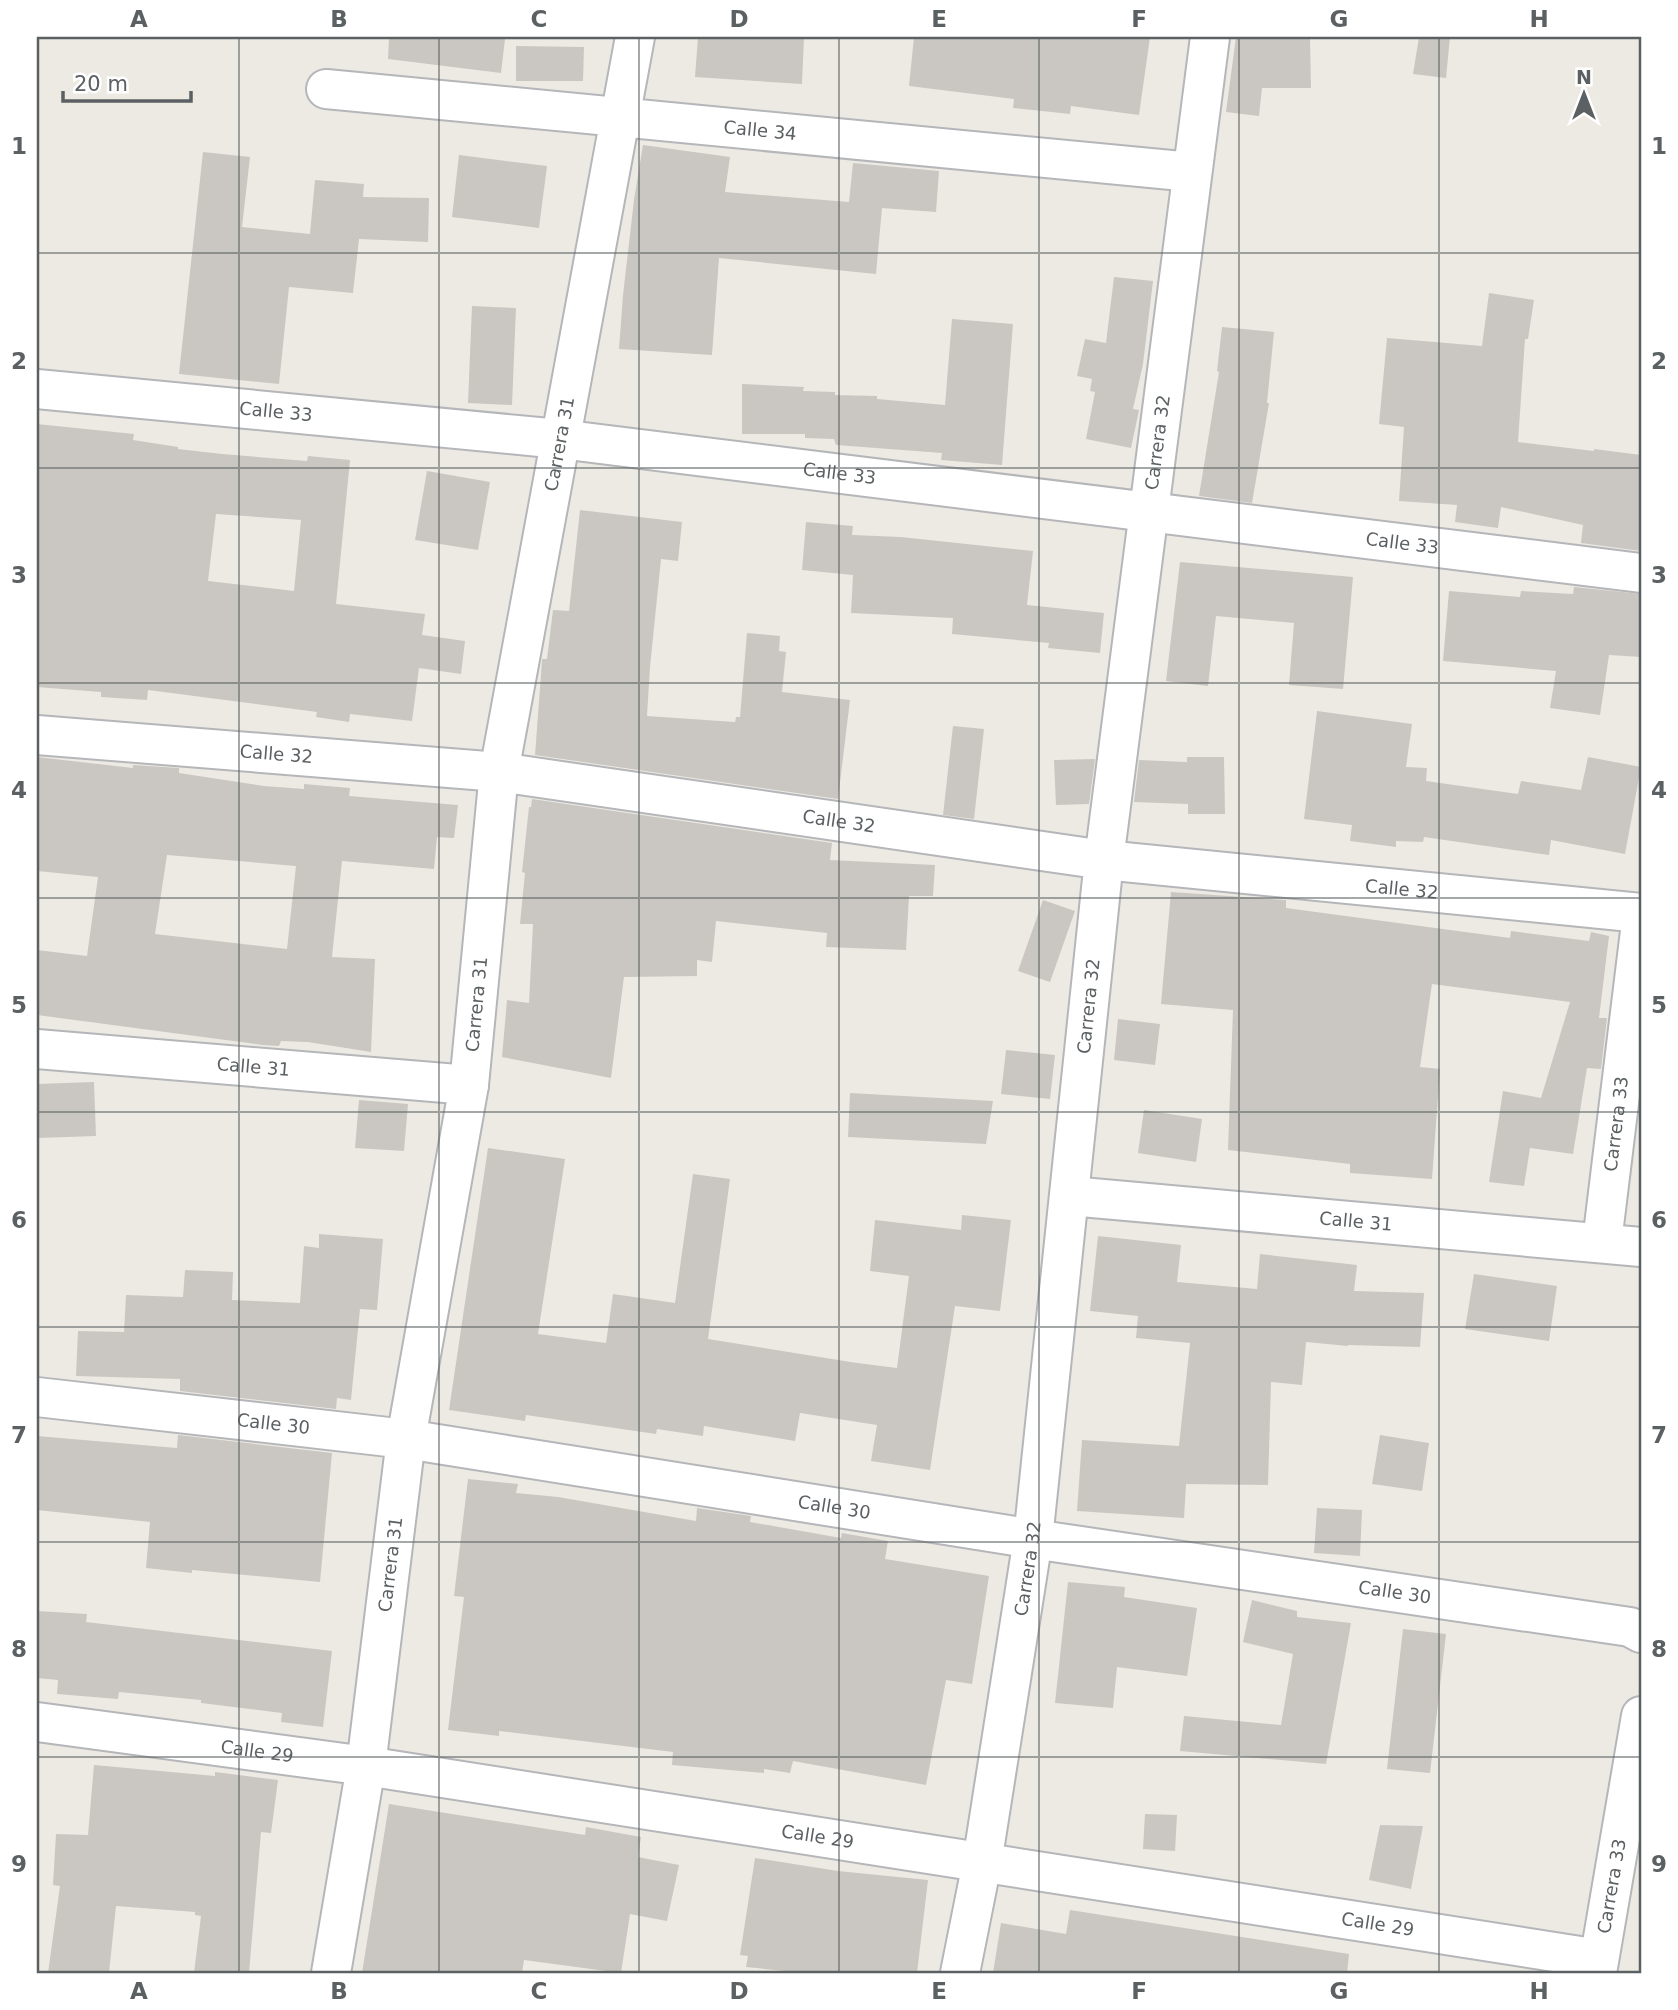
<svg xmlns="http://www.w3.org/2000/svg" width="1678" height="2010" font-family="'DejaVu Sans',sans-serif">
<rect width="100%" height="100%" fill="#edeae3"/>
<g fill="#cac7c2" fill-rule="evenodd">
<path d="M 389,37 L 487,37 L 505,39 L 501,73 L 388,59 Z"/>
<path d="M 698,37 L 804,37 L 802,84 L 695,77 Z"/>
<path d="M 914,37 L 1150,37 L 1139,115 L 1071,106 L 1070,114 L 1013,108 L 1014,99 L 909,86 Z"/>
<path d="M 1236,37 L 1310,37 L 1311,88 L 1262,88 L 1259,116 L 1226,112 Z"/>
<path d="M 1419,37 L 1450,37 L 1446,78 L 1413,74 Z"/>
<path d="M 516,46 L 584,47 L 583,81 L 516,81 Z"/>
<path d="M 643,145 L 730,157 L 725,192 L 849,202 L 853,163 L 939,171 L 936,212 L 882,208 L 876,274 L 719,258 L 712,355 L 619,349 L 623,295 L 634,200 Z"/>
<path d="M 203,152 L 250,157 L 242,227 L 310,234 L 315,180 L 364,184 L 363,197 L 429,198 L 428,242 L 359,239 L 353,293 L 289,287 L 279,384 L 179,374 Z"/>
<path d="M 459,155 L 547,166 L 539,228 L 452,217 Z"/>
<path d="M 1114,277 L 1153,281 L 1143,364 L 1133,409 L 1139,410 L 1131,448 L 1086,439 L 1095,392 L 1090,391 L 1092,379 L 1077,376 L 1085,339 L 1106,343 Z"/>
<path d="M 1489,293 L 1534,300 L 1528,339 L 1525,339 L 1518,442 L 1594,451 L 1594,449 L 1641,455 L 1641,551 L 1581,543 L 1583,525 L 1501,507 L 1498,528 L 1455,522 L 1457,505 L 1399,501 L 1404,427 L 1379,424 L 1387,338 L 1482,346 Z"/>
<path d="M 472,306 L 516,308 L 512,405 L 468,403 Z"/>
<path d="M 952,319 L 1013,324 L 1002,465 L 941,460 L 942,453 L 836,445 L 834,439 L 805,438 L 805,434 L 742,434 L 742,384 L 804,387 L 803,391 L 835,392 L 835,395 L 877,396 L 877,399 L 945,405 Z"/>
<path d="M 1222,327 L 1274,332 L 1267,403 L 1269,403 L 1252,503 L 1199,496 L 1219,372 L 1217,371 Z"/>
<path d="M 37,424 L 134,434 L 133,440 L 178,447 L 178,449 L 222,454 L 307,461 L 308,456 L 350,460 L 336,604 L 425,614 L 422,635 L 465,641 L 461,674 L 419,668 L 412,721 L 350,714 L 349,722 L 316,717 L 317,712 L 148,690 L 147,700 L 101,697 L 101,692 L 37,687 ZM 216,514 L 301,520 L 294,591 L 208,581 Z"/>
<path d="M 427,471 L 490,482 L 478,550 L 415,540 Z"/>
<path d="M 580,510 L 682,522 L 678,561 L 661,559 L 650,667 L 647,716 L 735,722 L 736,717 L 740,717 L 747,633 L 780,636 L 779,651 L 786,652 L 782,692 L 850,700 L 838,799 L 535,755 L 542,661 L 542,659 L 547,659 L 553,610 L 569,611 Z"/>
<path d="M 806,522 L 853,526 L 852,535 L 901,537 L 1033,551 L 1027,605 L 1104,613 L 1100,653 L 1048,648 L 1049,643 L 952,634 L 953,618 L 851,613 L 853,575 L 802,570 Z"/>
<path d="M 1180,562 L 1353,577 L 1343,689 L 1289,685 L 1294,623 L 1216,616 L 1208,686 L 1166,681 Z"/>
<path d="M 1574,587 L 1641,594 L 1641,657 L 1609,655 L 1600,715 L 1550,708 L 1556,671 L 1443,661 L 1449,591 L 1520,597 L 1521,591 L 1573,594 Z"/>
<path d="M 1317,711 L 1412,724 L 1406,767 L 1427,768 L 1426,781 L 1518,794 L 1521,781 L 1581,790 L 1588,757 L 1641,767 L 1625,854 L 1551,840 L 1549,855 L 1424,837 L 1423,842 L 1396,841 L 1396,847 L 1350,841 L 1352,825 L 1304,819 Z"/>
<path d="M 953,726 L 984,729 L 974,819 L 943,815 Z"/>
<path d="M 37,757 L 133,768 L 133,765 L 179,768 L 179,773 L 264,786 L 304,789 L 304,784 L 350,788 L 349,796 L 458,805 L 454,838 L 437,837 L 434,869 L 342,861 L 332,957 L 375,959 L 371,1052 L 308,1042 L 281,1041 L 279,1046 L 263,1045 L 37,1015 L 37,950 L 87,956 L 98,877 L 37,871 ZM 167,855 L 296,866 L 287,949 L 155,934 Z"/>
<path d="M 1187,757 L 1224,757 L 1225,814 L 1188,814 L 1188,804 L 1134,802 L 1139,760 L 1187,762 Z"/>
<path d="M 1095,759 L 1089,804 L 1056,805 L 1054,760 Z"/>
<path d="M 532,799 L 832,843 L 830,860 L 935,865 L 933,896 L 909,896 L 906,950 L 826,947 L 827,933 L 716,921 L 712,962 L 697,960 L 697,976 L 624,977 L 611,1078 L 502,1057 L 507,1000 L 529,1003 L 533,924 L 520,924 L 525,873 L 522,872 L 529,807 L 531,807 Z"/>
<path d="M 1171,892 L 1286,900 L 1286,908 L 1510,938 L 1511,931 L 1589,941 L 1591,932 L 1609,936 L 1599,1018 L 1607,1018 L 1601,1069 L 1587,1068 L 1573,1154 L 1530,1148 L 1524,1186 L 1489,1182 L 1503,1091 L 1541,1098 L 1570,1002 L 1432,984 L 1420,1067 L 1440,1069 L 1432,1179 L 1350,1173 L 1350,1164 L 1228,1150 L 1233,1010 L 1161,1004 Z"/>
<path d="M 1043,900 L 1075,911 L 1050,982 L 1018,971 Z"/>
<path d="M 1118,1019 L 1160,1024 L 1155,1065 L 1114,1060 Z"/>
<path d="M 1006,1050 L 1055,1055 L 1050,1099 L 1001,1094 Z"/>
<path d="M 94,1082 L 96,1136 L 37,1138 L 37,1084 Z"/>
<path d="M 850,1093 L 993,1101 L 986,1144 L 848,1137 Z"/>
<path d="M 359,1100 L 408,1104 L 404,1151 L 355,1148 Z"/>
<path d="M 1144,1110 L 1202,1119 L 1196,1162 L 1138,1153 Z"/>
<path d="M 488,1148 L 565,1159 L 538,1334 L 606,1343 L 613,1294 L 675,1303 L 693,1174 L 730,1179 L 708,1339 L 857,1363 L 897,1368 L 909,1276 L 870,1271 L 875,1220 L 961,1230 L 962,1215 L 1011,1220 L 1000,1311 L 955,1306 L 930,1470 L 871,1461 L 877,1425 L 800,1413 L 795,1441 L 704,1426 L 703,1436 L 657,1429 L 656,1434 L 526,1415 L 525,1421 L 449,1410 Z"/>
<path d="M 319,1234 L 383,1239 L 377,1310 L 360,1309 L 351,1400 L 337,1398 L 336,1409 L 180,1391 L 180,1379 L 76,1376 L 78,1331 L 124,1332 L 126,1295 L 183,1297 L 185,1270 L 233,1272 L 232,1300 L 300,1303 L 304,1246 L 319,1248 Z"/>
<path d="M 1098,1236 L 1181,1245 L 1177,1282 L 1257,1289 L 1260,1254 L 1357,1265 L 1354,1291 L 1424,1293 L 1420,1347 L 1348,1345 L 1348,1346 L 1306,1342 L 1302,1385 L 1271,1382 L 1268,1485 L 1186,1484 L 1184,1518 L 1077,1511 L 1082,1440 L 1179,1446 L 1190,1343 L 1136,1338 L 1138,1316 L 1090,1311 Z"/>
<path d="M 1474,1274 L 1557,1286 L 1549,1341 L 1465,1329 Z"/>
<path d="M 178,1435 L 332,1453 L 320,1582 L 192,1570 L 192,1573 L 146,1568 L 150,1522 L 37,1510 L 37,1436 L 177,1448 Z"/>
<path d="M 1380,1435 L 1429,1443 L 1422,1491 L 1372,1484 Z"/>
<path d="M 468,1479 L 518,1484 L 516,1493 L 558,1497 L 696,1521 L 697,1508 L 751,1516 L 750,1522 L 841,1538 L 842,1533 L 888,1541 L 885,1559 L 989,1576 L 972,1684 L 946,1680 L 926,1785 L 793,1761 L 790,1773 L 764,1769 L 764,1773 L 672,1765 L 673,1752 L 499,1731 L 499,1736 L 448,1730 L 464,1597 L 454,1596 Z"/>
<path d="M 1317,1508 L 1362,1510 L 1360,1556 L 1314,1553 Z"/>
<path d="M 1068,1582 L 1125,1587 L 1124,1597 L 1197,1608 L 1187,1676 L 1117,1667 L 1113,1708 L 1055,1703 Z"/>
<path d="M 1252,1600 L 1297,1611 L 1297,1617 L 1351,1623 L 1326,1764 L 1180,1751 L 1184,1716 L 1281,1725 L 1293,1654 L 1243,1642 Z"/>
<path d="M 37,1611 L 87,1614 L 86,1622 L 332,1651 L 323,1727 L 281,1722 L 282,1713 L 201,1703 L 201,1700 L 119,1692 L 118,1699 L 57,1694 L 58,1680 L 37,1678 Z"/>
<path d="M 1403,1629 L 1446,1634 L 1430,1773 L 1387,1769 Z"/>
<path d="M 94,1765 L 215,1776 L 215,1772 L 278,1780 L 271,1833 L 261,1832 L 249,1973 L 194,1973 L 201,1916 L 195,1915 L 195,1912 L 116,1906 L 109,1973 L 48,1973 L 60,1886 L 53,1885 L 56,1834 L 88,1835 Z"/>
<path d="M 389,1804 L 585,1835 L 586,1827 L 641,1837 L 638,1857 L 679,1865 L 667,1921 L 630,1914 L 621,1973 L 524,1960 L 522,1973 L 362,1973 Z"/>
<path d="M 1145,1814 L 1177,1815 L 1175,1851 L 1143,1849 Z"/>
<path d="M 1380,1825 L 1423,1826 L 1411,1889 L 1369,1880 Z"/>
<path d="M 755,1858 L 838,1871 L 928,1880 L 917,1973 L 805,1973 L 746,1967 L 748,1956 L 740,1955 Z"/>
<path d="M 1070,1910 L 1349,1954 L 1347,1973 L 993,1973 L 1001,1923 L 1066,1934 Z"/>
</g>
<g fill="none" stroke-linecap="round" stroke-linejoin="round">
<g stroke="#b4b6ba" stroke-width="42">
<g id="minor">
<path id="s1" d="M 326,89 L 1192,172"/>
<path id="s2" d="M 37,389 L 560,439 L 1641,573"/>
<path id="s3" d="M 37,735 L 499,772 L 1104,860 L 1641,913"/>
<path id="s4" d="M 37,1049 L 469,1085"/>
<path id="s5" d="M 1070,1196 L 1641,1247"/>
<path id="s6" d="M 1602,1242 L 1641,923"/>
<path id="s7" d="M 37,1397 L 406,1439 L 1033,1539 L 1630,1627 L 1641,1633"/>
<path id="s8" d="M 37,1722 L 366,1766 L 1599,1959"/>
<path id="s9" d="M 331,1973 L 366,1766 L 406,1439 L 469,1085 L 499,772 L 635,37"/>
<path id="s10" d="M 960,1973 L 982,1863 L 1033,1539 L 1104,860 L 1210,37"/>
<path id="s11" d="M 1597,1973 L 1641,1716"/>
</g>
</g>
<use href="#minor" stroke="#fff" stroke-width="38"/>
</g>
<path fill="none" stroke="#5b6063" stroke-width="2" stroke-opacity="0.55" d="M 239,37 L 239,1973M 439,37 L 439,1973M 639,37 L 639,1973M 839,37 L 839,1973M 1039,37 L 1039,1973M 1239,37 L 1239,1973M 1439,37 L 1439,1973M 37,253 L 1641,253M 37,468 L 1641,468M 37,683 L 1641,683M 37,898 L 1641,898M 37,1112 L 1641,1112M 37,1327 L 1641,1327M 37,1542 L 1641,1542M 37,1757 L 1641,1757"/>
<g text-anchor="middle" stroke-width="5" stroke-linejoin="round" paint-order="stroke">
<g font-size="18" fill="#5b6063" stroke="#fff">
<text dy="6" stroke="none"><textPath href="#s1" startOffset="436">Calle 34</textPath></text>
<text dy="6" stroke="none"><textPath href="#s2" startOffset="240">Calle 33</textPath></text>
<text dy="6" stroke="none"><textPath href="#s9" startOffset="1547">Carrera 31</textPath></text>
<text dy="6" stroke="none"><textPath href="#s10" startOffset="1544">Carrera 32</textPath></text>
<text dy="6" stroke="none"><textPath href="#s2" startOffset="807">Calle 33</textPath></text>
<text dy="6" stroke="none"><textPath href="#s2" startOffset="1374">Calle 33</textPath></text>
<text dy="6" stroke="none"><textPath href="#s3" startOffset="240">Calle 32</textPath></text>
<text dy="6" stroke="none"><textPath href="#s3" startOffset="807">Calle 32</textPath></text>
<text dy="6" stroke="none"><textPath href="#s3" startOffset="1374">Calle 32</textPath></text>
<text dy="6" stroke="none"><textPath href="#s9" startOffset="980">Carrera 31</textPath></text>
<text dy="6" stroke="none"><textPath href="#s10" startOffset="976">Carrera 32</textPath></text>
<text dy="6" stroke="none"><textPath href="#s4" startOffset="217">Calle 31</textPath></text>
<text dy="6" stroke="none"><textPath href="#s6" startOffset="119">Carrera 33</textPath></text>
<text dy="6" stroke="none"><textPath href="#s5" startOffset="287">Calle 31</textPath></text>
<text dy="6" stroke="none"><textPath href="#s7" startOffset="238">Calle 30</textPath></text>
<text dy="6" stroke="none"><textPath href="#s7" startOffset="805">Calle 30</textPath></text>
<text dy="6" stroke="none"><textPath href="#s9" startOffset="413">Carrera 31</textPath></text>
<text dy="6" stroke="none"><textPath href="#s10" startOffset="410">Carrera 32</textPath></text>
<text dy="6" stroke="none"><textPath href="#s7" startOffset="1372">Calle 30</textPath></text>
<text dy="6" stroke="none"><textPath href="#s8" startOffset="222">Calle 29</textPath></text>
<text dy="6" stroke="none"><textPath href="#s8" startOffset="789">Calle 29</textPath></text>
<text dy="6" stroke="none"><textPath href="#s11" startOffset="88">Carrera 33</textPath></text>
<text dy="6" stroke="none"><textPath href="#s8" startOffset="1356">Calle 29</textPath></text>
</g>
</g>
<rect width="1678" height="2010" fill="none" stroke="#ffffff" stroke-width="77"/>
<g transform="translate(1584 94)" stroke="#ffffff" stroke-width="5" paint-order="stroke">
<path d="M0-5L12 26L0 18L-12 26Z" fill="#5b6063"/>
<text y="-10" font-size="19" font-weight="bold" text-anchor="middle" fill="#5b6063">N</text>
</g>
<path d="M63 91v10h128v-10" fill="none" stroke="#5b6063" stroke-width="3.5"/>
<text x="74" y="91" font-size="21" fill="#5b6063" stroke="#ffffff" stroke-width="5" paint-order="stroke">20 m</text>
<rect x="38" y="38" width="1602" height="1934" fill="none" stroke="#5b6063" stroke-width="2.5"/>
<g font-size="23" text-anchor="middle" font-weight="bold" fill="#5b6063">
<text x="139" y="27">A</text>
<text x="339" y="27">B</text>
<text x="539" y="27">C</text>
<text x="739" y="27">D</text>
<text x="939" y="27">E</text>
<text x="1139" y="27">F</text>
<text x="1339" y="27">G</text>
<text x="1539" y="27">H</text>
<text x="19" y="154">1</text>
<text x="1659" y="154">1</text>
<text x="19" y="369">2</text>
<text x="1659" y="369">2</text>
<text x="19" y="583">3</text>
<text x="1659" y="583">3</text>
<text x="19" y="798">4</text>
<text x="1659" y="798">4</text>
<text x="19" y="1013">5</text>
<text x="1659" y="1013">5</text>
<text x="19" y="1228">6</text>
<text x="1659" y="1228">6</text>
<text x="19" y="1443">7</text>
<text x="1659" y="1443">7</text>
<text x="19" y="1657">8</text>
<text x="1659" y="1657">8</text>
<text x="19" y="1872">9</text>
<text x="1659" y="1872">9</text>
<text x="139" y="1999">A</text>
<text x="339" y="1999">B</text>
<text x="539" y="1999">C</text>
<text x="739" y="1999">D</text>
<text x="939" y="1999">E</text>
<text x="1139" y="1999">F</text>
<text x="1339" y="1999">G</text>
<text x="1539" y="1999">H</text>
</g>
</svg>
